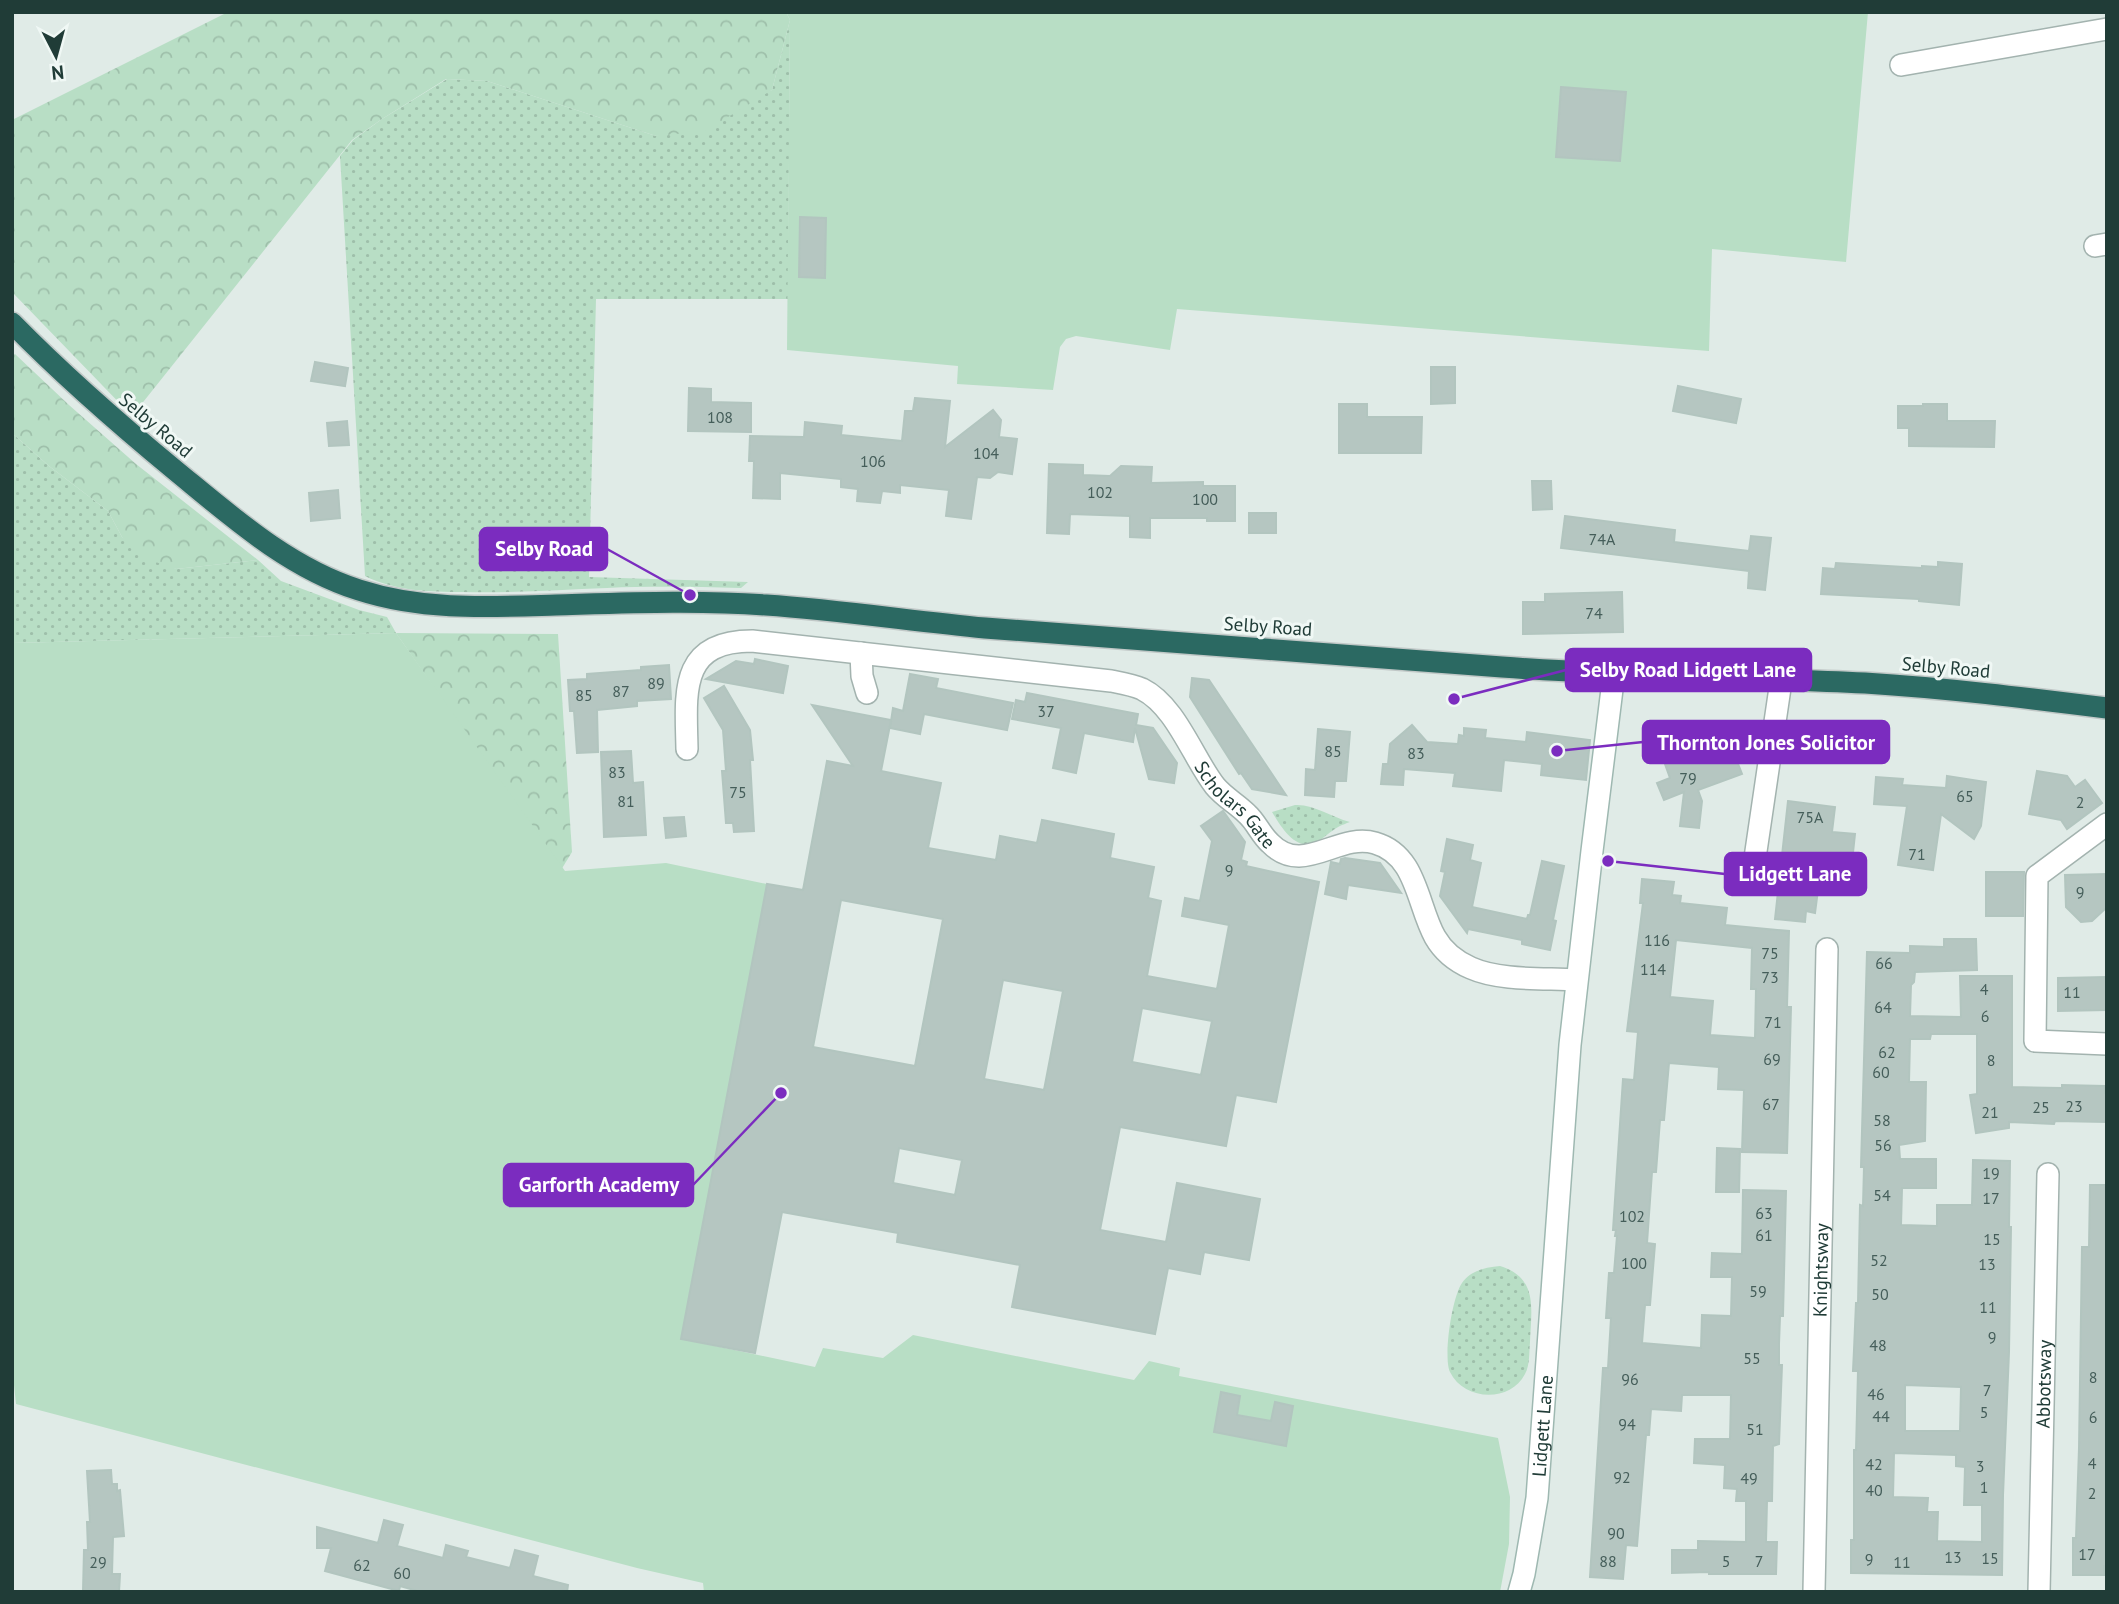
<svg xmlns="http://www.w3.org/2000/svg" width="2119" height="1604" font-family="'PT Sans',sans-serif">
<defs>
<pattern id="grass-dots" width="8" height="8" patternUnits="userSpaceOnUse" patternTransform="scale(1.75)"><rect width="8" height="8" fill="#b8dec5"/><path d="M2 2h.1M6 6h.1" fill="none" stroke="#9ebfaa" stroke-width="1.8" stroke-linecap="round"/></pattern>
<pattern id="forest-crowns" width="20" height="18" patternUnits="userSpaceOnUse" patternTransform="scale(1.75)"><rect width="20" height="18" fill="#b8dec5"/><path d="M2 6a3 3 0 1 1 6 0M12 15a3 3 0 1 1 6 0" fill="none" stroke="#9ebfaa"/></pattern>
</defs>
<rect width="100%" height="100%" fill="#e0ebe7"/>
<g fill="url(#grass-dots)">
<path d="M 790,20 L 788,299 L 596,299 L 589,577 L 748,582 L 741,588 C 696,587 652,586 607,588 C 559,590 512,593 463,592 C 430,592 395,591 365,576 L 340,156 L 353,140 L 382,119 L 447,79 L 487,81 L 656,136 L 772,90 Z"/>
<path d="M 12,433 L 49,466 L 108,511 L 122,537 L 176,569 L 258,560 L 281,581 L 359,610 L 387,617 L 396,633 L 13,643 Z"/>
<path d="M 1295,805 C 1314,804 1331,817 1350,822 C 1333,828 1333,831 1320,840 C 1297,855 1282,828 1272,812 Z"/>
<path d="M 1500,1266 C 1539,1278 1531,1310 1530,1342 C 1529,1352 1530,1365 1525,1374 C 1510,1403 1464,1401 1450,1372 C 1443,1357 1452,1297 1462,1283 C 1470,1271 1486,1267 1500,1266 Z"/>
</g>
<g fill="url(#forest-crowns)">
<path d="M 228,12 L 786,12 L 790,20 L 772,90 L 705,131 L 656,136 L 487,81 L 446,79 L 382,119 L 352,140 L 132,416 L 12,292 L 12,120 Z"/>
<path d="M 15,354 L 69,405 L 136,464 L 258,560 L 176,569 L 147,559 L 122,537 L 108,511 L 49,466 L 12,433 L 12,356 Z"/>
<path d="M 396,633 L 558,634 L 572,852 L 561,870 Z"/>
</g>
<g fill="#b8dec5">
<path d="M 786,12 L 1868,12 L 1846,262 L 1712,249 L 1709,351 L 1177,309 L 1170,350 L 1076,336 L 1066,339 L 1060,347 L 1053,390 L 957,384 L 958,366 L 787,350 L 790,20 Z"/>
<path d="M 396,633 L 565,871 L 666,863 L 767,884 L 682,1339 L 815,1367 L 823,1348 L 883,1358 L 913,1335 L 1134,1380 L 1149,1361 L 1180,1368 L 1179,1376 L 1498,1438 L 1510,1497 L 1509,1544 L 1500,1592 L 704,1592 L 703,1583 L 637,1568 L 16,1404 L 12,1366 L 13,643 Z"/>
</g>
<g fill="#b5c6c1" stroke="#b2c5bf" stroke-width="2" fill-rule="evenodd">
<path d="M 1561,87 L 1626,92 L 1620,161 L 1556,157 Z"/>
<path d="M 800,217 L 826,218 L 825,278 L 799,277 Z"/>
<path d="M 315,362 L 348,368 L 345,386 L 311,381 Z"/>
<path d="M 1431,367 L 1455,367 L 1455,403 L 1431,404 Z"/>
<path d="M 1678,386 L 1741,399 L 1736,423 L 1673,411 Z"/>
<path d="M 689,388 L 711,389 L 711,402 L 751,403 L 751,432 L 688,431 Z"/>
<path d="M 915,398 L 950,401 L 945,447 L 993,410 L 1001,420 L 999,437 L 1017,439 L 1012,474 L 998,472 L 990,478 L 977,477 L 971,519 L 946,516 L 949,490 L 900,485 L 900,493 L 882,491 L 880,503 L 857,501 L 858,489 L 841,487 L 841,479 L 780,473 L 780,499 L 753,498 L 754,461 L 749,461 L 750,436 L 804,437 L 805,422 L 842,426 L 841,435 L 902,441 L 905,411 L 913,411 Z"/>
<path d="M 1339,404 L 1367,404 L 1367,417 L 1422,417 L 1421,453 L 1339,453 Z"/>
<path d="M 1923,404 L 1947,404 L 1947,421 L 1995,421 L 1994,447 L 1909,446 L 1909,428 L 1898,428 L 1898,406 L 1923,406 Z"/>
<path d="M 347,421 L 349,445 L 329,446 L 327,423 Z"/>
<path d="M 1049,464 L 1083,465 L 1083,475 L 1110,476 L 1121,466 L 1152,467 L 1151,483 L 1203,482 L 1203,486 L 1235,486 L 1235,521 L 1207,521 L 1207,518 L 1150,518 L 1150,538 L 1130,537 L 1130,516 L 1070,514 L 1069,534 L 1047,533 Z"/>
<path d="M 1532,481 L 1551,481 L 1552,509 L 1533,510 Z"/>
<path d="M 338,490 L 340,518 L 311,521 L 309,493 Z"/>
<rect x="1249" y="513" width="27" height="20"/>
<path d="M 1565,516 L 1675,530 L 1674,542 L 1749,551 L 1751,536 L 1771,538 L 1765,590 L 1748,588 L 1749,571 L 1561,548 Z"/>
<path d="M 1938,562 L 1962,564 L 1959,605 L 1919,601 L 1919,599 L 1821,594 L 1823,568 L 1835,569 L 1836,563 L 1922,568 L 1922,566 L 1938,567 Z"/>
<path d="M 1622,592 L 1623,632 L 1523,634 L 1523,602 L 1545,602 L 1545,594 Z"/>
<path d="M 755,659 L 788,666 L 783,693 L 706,679 L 736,661 L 754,664 Z"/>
<path d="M 669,665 L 671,699 L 637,701 L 637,706 L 597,710 L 598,752 L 577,753 L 574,711 L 570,711 L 568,680 L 587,679 L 587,674 L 641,670 L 641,667 Z"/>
<path d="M 910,674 L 938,679 L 936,688 L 1013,703 L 1007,730 L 924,714 L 920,734 L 890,728 L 893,708 L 903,711 Z"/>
<path d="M 1192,678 L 1209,680 L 1286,795 L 1252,789 L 1241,773 L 1239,774 L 1190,697 Z"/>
<path d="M 724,686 L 750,730 L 753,760 L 750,760 L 754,831 L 734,832 L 733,823 L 726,823 L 722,771 L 726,771 L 723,730 L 704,698 Z"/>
<path d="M 1027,693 L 1138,714 L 1136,725 L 1153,728 L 1177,763 L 1174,783 L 1149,779 L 1135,728 L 1133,742 L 1084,733 L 1076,773 L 1053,768 L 1061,728 L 1012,719 L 1016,700 L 1025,702 Z"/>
<path d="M 812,705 L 891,720 L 881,771 L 941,783 L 928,848 L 996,860 L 1000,836 L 1037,843 L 1042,820 L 1114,834 L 1110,858 L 1154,867 L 1148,898 L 1161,901 L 1147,976 L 1217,989 L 1229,925 L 1182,916 L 1185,898 L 1200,901 L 1212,841 L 1201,826 L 1223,811 L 1245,842 L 1241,860 L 1247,862 L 1246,866 L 1319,882 L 1276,1102 L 1236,1095 L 1226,1146 L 1120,1127 L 1100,1230 L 1166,1242 L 1177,1183 L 1260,1199 L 1249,1260 L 1204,1252 L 1200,1274 L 1168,1268 L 1155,1334 L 1012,1307 L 1020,1265 L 897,1242 L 898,1233 L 782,1212 L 755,1353 L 681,1339 L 767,884 L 803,890 L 827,761 L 853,766 ZM 841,900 L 943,919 L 915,1066 L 813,1047 ZM 1003,980 L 1063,991 L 1044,1090 L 984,1079 ZM 1142,1008 L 1212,1021 L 1201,1075 L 1132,1062 ZM 899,1148 L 962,1160 L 955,1195 L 893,1183 Z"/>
<path d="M 1412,725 L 1427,742 L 1458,744 L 1459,735 L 1464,736 L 1464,728 L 1486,730 L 1485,738 L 1526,742 L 1527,732 L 1590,740 L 1586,780 L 1541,775 L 1542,764 L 1504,760 L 1501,791 L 1453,786 L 1455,773 L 1404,769 L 1403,785 L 1381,784 L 1383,764 L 1388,764 L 1390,744 Z"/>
<path d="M 1318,729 L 1350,732 L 1346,781 L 1335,781 L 1334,797 L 1305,795 L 1306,769 L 1315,770 Z"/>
<path d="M 1729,741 L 1742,774 L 1698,790 L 1702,801 L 1699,828 L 1680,826 L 1684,792 L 1664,800 L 1657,783 L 1670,778 L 1665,764 Z"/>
<path d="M 631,751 L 633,783 L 643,782 L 646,835 L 604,837 L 601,752 Z"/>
<path d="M 2037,771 L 2067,776 L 2075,787 L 2085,780 L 2102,803 L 2067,829 L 2061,820 L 2029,814 Z"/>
<path d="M 1947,776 L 1986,782 L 1981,826 L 1974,839 L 1941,814 L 1933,870 L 1898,865 L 1907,806 L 1874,804 L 1876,777 L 1903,779 L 1902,785 L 1946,788 Z"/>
<path d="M 1788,801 L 1835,807 L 1832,832 L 1855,834 L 1852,862 L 1822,859 L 1815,913 L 1806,911 L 1805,922 L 1775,919 Z"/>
<path d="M 684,817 L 686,836 L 666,838 L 664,818 Z"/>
<path d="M 1447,839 L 1473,845 L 1470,860 L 1481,863 L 1472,907 L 1527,919 L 1528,915 L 1530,915 L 1542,861 L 1564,866 L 1553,920 L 1556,921 L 1550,950 L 1522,944 L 1522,940 L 1468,929 L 1467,933 L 1440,896 L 1445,872 L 1441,871 Z"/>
<path d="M 1345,858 L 1380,863 L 1401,893 L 1348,885 L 1346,899 L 1325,894 L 1331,862 L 1340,864 L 1341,859 Z"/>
<path d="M 1986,872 L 2024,872 L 2023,916 L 1986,916 Z"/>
<path d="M 2107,874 L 2107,907 L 2092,921 L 2081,922 L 2066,907 L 2065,875 Z"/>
<path d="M 1642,879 L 1674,882 L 1672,895 L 1681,896 L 1680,903 L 1727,908 L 1725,925 L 1789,931 L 1787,1007 L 1791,1007 L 1787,1153 L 1742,1152 L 1744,1090 L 1718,1089 L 1719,1067 L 1669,1063 L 1664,1120 L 1660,1120 L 1656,1172 L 1652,1172 L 1647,1243 L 1655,1244 L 1650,1305 L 1645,1305 L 1642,1343 L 1701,1348 L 1702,1315 L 1731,1316 L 1732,1277 L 1711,1277 L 1712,1253 L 1742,1254 L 1743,1190 L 1786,1191 L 1783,1316 L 1780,1316 L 1779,1344 L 1779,1365 L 1782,1365 L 1779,1444 L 1773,1446 L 1772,1501 L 1767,1501 L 1766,1542 L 1777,1542 L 1776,1574 L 1709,1574 L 1709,1572 L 1672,1573 L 1672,1550 L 1698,1550 L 1698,1541 L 1746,1542 L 1746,1501 L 1736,1501 L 1737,1489 L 1724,1488 L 1725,1465 L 1694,1463 L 1695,1439 L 1730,1439 L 1731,1395 L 1682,1395 L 1681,1411 L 1651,1409 L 1649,1435 L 1646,1435 L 1637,1546 L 1626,1545 L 1623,1579 L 1590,1577 L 1603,1368 L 1608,1368 L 1611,1318 L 1606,1318 L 1609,1273 L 1614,1273 L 1617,1236 L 1615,1236 L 1616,1230 L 1613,1230 L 1623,1079 L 1634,1080 L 1638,1032 L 1627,1031 L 1643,903 L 1640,903 ZM 1676,940 L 1752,948 L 1751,989 L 1756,989 L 1755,1038 L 1710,1035 L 1713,1001 L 1670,997 Z"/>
<path d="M 1944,939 L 1976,939 L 1977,970 L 1915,972 L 1914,982 L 1911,985 L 1910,1016 L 1961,1017 L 1960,976 L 2012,976 L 2012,1087 L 2062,1088 L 2062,1085 L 2105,1086 L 2105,1093 L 2107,1093 L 2107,1122 L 2055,1121 L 2054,1124 L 2009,1122 L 2009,1128 L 1976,1133 L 1970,1095 L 1977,1094 L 1977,1034 L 1931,1034 L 1930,1039 L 1910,1039 L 1909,1082 L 1926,1082 L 1925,1141 L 1899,1145 L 1900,1159 L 1936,1159 L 1936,1188 L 1902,1188 L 1901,1225 L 1937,1226 L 1937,1205 L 1972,1205 L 1973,1160 L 2010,1161 L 2009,1227 L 2011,1227 L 2009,1352 L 2003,1495 L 2002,1575 L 1851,1573 L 1851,1540 L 1854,1540 L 1854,1450 L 1856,1450 L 1858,1371 L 1853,1371 L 1854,1350 L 1856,1303 L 1858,1303 L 1860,1205 L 1863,1206 L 1864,1167 L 1861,1167 L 1867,952 L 1910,953 L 1910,946 L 1944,947 ZM 1905,1385 L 1961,1387 L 1960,1431 L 1905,1431 ZM 1894,1453 L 1956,1455 L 1956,1466 L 1965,1467 L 1964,1505 L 1982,1505 L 1982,1542 L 1937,1541 L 1938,1512 L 1927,1512 L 1928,1498 L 1893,1497 Z"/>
<path d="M 2107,977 L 2107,1010 L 2058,1011 L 2058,978 Z"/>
<path d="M 1717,1148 L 1740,1149 L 1739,1192 L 1716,1192 Z"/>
<path d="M 2090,1185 L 2107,1185 L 2107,1566 L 2104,1566 L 2104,1575 L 2073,1575 L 2073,1538 L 2076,1538 L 2079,1448 L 2082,1247 L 2089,1247 Z"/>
<path d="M 1221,1392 L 1240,1396 L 1237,1415 L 1271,1421 L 1275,1402 L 1293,1406 L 1286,1446 L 1214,1432 Z"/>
<path d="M 111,1470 L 112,1484 L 117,1484 L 117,1491 L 120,1490 L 124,1536 L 113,1537 L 112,1574 L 120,1574 L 119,1592 L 83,1592 L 84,1550 L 88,1550 L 87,1522 L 90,1522 L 87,1471 Z"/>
<path d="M 384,1520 L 403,1525 L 397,1546 L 443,1558 L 446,1545 L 468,1551 L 466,1557 L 510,1568 L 515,1550 L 538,1556 L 533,1576 L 568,1585 L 567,1592 L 421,1592 L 400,1586 L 399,1591 L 325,1571 L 331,1548 L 317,1548 L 317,1527 L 378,1543 Z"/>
</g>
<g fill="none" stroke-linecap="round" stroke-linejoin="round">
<g stroke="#a3b3af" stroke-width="24">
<g id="street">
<path d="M 1901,65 L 2107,29"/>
<path d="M 2095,246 L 2107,244"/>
<path d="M 861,653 L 862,676 L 867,693"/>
<path id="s1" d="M 687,749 C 686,694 678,641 752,641 L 1111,681 C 1121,683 1133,685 1142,689 C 1176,706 1193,758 1215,786 C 1224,797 1237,804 1247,814 C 1256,822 1261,835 1270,843 C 1303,877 1338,832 1375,843 C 1417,855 1417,905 1435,937 C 1443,951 1457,962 1471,968 C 1500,981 1545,978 1576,980"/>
<path d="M 2107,824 L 2037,876 L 2035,1041 L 2107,1044"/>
<path d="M 1755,858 L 1781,681"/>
<path id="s2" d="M 1814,1592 L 1827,949"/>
<path id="s3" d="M 2039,1592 L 2048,1174"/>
</g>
</g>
<g stroke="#9eb8b1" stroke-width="24">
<g id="secondary">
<path id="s4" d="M 1519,1592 L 1524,1574 L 1537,1498 L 1570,1045 L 1592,851 L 1614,673"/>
</g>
</g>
<g stroke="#c1c8c7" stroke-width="24">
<path id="highway" d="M 12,323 C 64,376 119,424 176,471 C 232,517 289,568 359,590 C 424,611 490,607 556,605 C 626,603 696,600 766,605 C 839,610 912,621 985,628 C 1157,642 1330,653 1502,667 C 1623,676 1744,677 1865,683 C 1946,688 2027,698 2107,708"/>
</g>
<use href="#street" stroke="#fff" stroke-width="21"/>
<use href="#secondary" stroke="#fff" stroke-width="21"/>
<use href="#highway" stroke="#2b6962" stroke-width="21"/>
</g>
<g text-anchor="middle" stroke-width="6" stroke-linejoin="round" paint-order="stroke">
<g font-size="16" fill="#455e5a">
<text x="720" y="423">108</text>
<text x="986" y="459">104</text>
<text x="873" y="467">106</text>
<text x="1100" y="498">102</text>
<text x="1205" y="505">100</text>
<text x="1602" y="545">74A</text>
<text x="1594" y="619">74</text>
<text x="656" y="689">89</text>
<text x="621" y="697">87</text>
<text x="584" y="701">85</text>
<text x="1046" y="717">37</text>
<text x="1333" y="757">85</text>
<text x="1416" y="759">83</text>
<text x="617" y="778">83</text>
<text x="1688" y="784">79</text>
<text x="738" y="798">75</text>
<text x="1965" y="802">65</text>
<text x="626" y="807">81</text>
<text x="2080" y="808">2</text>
<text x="1810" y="823">75A</text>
<text x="1917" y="860">71</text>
<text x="1229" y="876">9</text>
<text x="2080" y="898">9</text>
<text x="1657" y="946">116</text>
<text x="1770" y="959">75</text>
<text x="1884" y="969">66</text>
<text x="1653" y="975">114</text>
<text x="1770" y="983">73</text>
<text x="1984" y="995">4</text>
<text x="2072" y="998">11</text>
<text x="1883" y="1013">64</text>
<text x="1985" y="1022">6</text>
<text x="1773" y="1028">71</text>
<text x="1887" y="1058">62</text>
<text x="1772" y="1065">69</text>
<text x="1991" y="1066">8</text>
<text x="1881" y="1078">60</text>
<text x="1771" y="1110">67</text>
<text x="2074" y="1112">23</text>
<text x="2041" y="1113">25</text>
<text x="1990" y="1118">21</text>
<text x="1882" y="1126">58</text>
<text x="1883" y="1151">56</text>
<text x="1991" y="1179">19</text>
<text x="1882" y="1201">54</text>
<text x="1991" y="1204">17</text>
<text x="1764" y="1219">63</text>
<text x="1632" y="1222">102</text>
<text x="1764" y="1241">61</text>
<text x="1992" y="1245">15</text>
<text x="1879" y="1266">52</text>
<text x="1634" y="1269">100</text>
<text x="1987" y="1270">13</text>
<text x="1758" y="1297">59</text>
<text x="1880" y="1300">50</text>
<text x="1988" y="1313">11</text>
<text x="1992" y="1343">9</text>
<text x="1878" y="1351">48</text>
<text x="1752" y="1364">55</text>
<text x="2093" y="1383">8</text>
<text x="1630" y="1385">96</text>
<text x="1987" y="1396">7</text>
<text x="1876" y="1400">46</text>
<text x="1984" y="1418">5</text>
<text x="1881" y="1422">44</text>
<text x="2093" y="1423">6</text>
<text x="1627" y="1430">94</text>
<text x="1755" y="1435">51</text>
<text x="2092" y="1469">4</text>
<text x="1874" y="1470">42</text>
<text x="1980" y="1472">3</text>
<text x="1622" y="1483">92</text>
<text x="1749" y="1484">49</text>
<text x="1984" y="1493">1</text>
<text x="1874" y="1496">40</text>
<text x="2092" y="1499">2</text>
<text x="1616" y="1539">90</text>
<text x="2087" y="1560">17</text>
<text x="1953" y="1563">13</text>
<text x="1990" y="1564">15</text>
<text x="1869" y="1565">9</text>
<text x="1608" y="1567">88</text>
<text x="1726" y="1567">5</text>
<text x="1759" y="1567">7</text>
<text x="98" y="1568">29</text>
<text x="1902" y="1568">11</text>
<text x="362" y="1571">62</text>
<text x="402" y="1579">60</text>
</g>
<g font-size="19" fill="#203c37" stroke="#f0f8f5">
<text transform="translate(156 425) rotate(40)" y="7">Selby Road</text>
<text transform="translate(1268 626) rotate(4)" y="7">Selby Road</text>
<text transform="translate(1946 667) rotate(5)" y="7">Selby Road</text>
<text dy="7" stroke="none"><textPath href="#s1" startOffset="693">Scholars Gate</textPath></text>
<text dy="7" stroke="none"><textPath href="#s2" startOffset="322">Knightsway</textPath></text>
<text dy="7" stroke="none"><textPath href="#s3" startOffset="208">Abbotsway</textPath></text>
<text dy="7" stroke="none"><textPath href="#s4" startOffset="168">Lidgett Lane</textPath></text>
</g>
</g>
<path fill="none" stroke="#7b2cbf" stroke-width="2.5" d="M690 595L607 549M1454 699L1566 670M1557 751L1643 742M1608 861L1725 874M781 1093L693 1185"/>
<g fill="#7b2cbf" stroke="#f0f8f5" stroke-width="2.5">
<circle cx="690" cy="595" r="7"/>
<circle cx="1454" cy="699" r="7"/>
<circle cx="1557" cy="751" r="7"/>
<circle cx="1608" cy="861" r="7"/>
<circle cx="781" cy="1093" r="7"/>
</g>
<g fill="#7b2cbf" stroke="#7b2cbf" stroke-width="2.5">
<rect x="480" y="528" width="127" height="42" rx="7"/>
<rect x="1566" y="649" width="245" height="42" rx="7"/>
<rect x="1643" y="721" width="246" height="42" rx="7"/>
<rect x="1725" y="853" width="141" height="42" rx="7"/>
<rect x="504" y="1164" width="189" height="42" rx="7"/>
</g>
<g font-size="21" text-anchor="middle" font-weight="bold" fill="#fff">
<text x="544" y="556">Selby Road</text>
<text x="1688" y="677">Selby Road Lidgett Lane</text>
<text x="1766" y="750">Thornton Jones Solicitor</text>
<text x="1795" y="881">Lidgett Lane</text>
<text x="599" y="1192">Garforth Academy</text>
</g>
<rect width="2119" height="1604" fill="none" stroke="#203c37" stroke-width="28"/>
<g transform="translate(56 56) rotate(174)" stroke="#f0f8f5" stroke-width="5" paint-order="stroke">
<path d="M0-5L12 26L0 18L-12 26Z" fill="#203c37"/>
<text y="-10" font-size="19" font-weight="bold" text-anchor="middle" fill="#203c37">N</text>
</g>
</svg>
